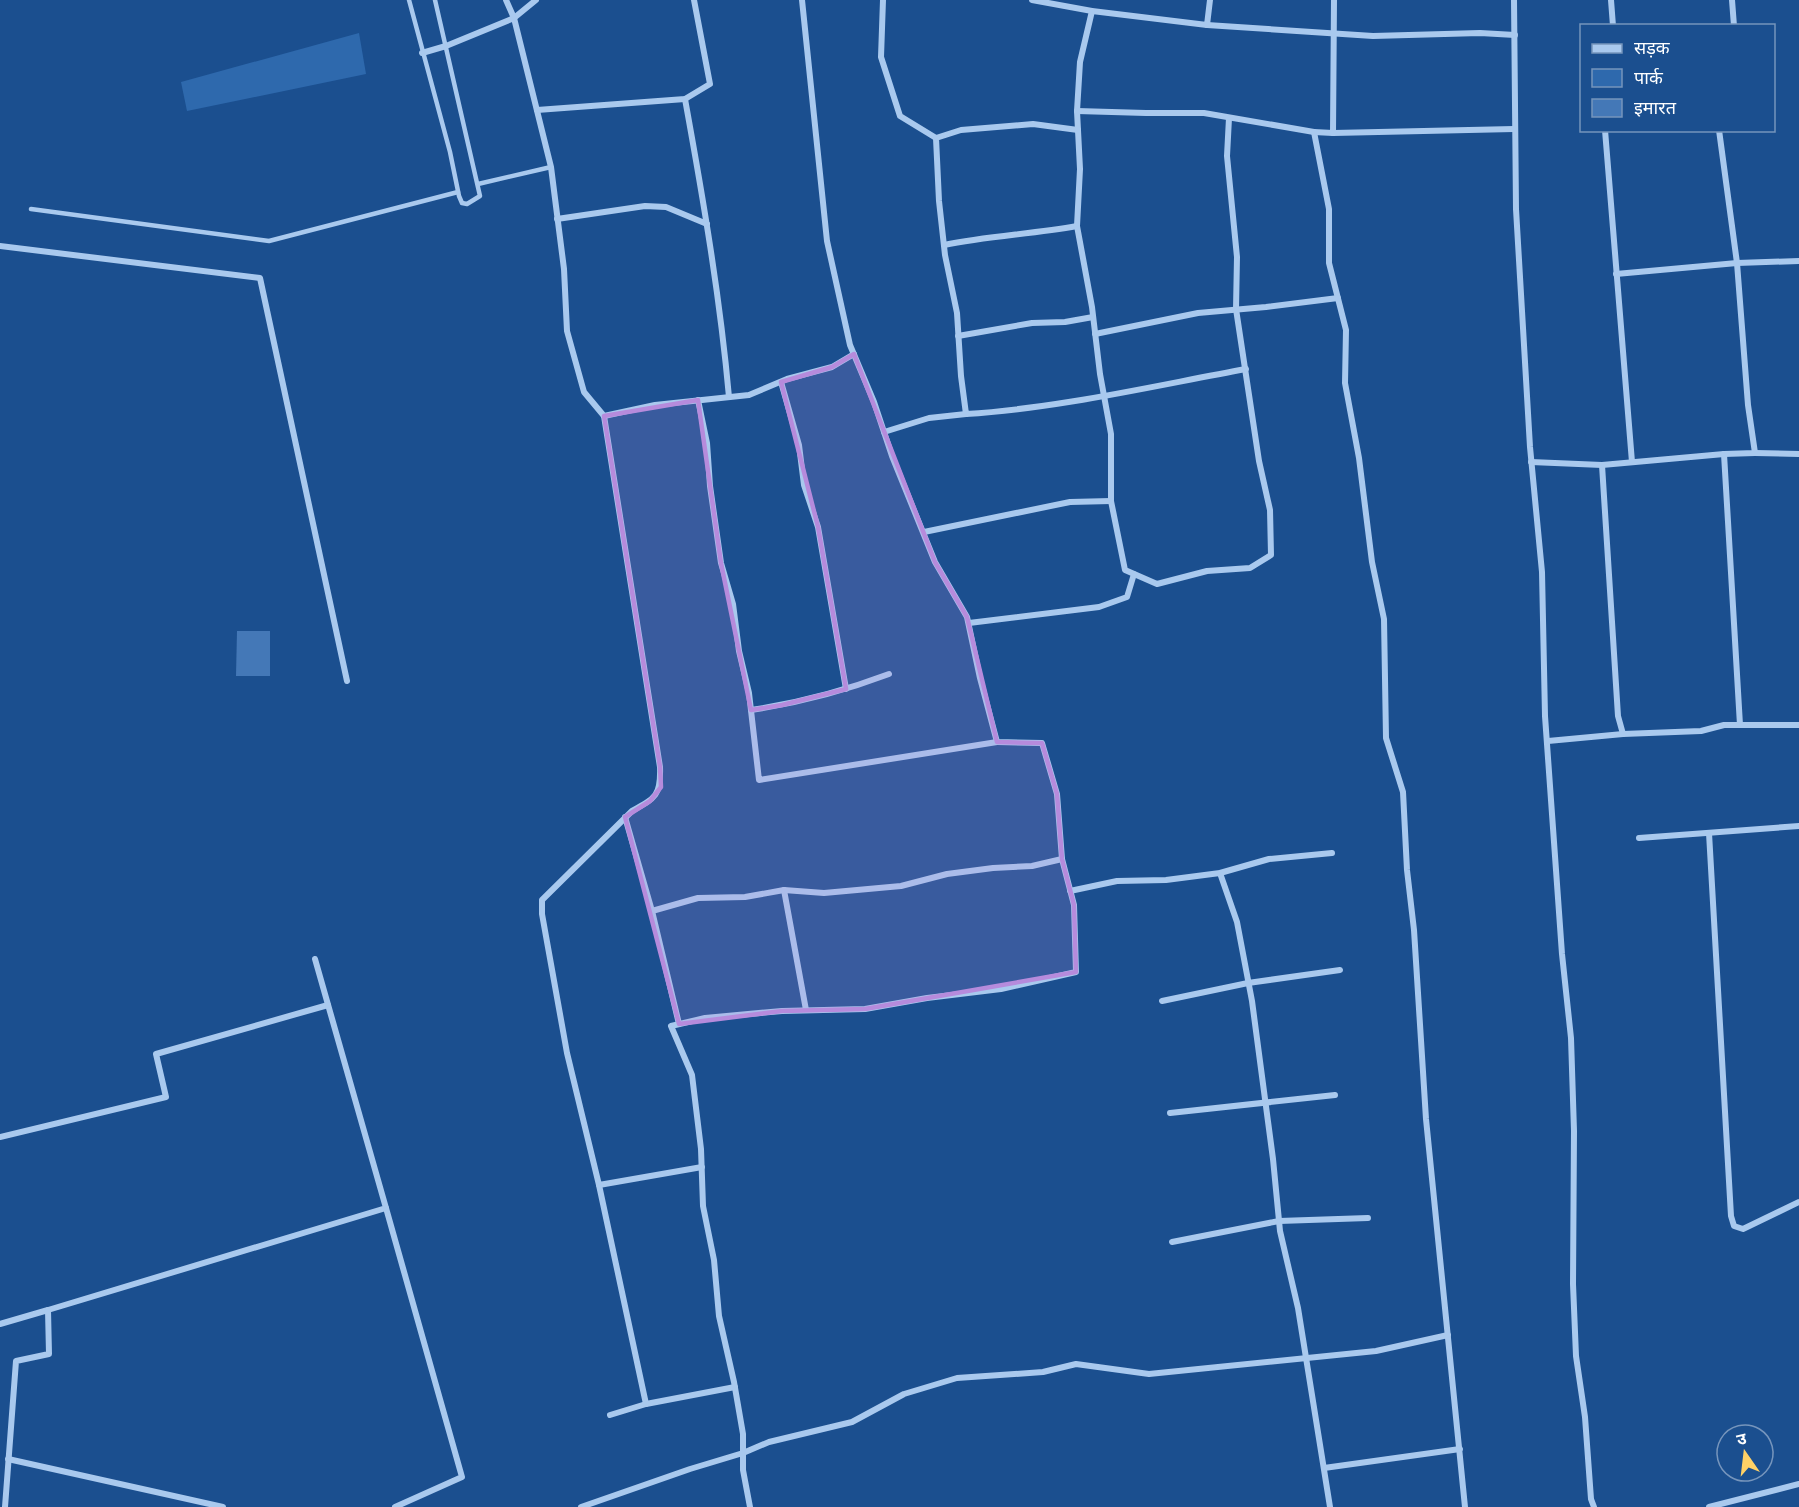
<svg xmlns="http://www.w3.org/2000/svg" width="1799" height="1507" font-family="'IBM Plex Sans','Noto Sans Devanagari',sans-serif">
<rect width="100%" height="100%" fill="#1b4f8f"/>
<path fill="#2e69ad" d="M 359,33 L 366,74 L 187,111 L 181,82 Z"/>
<path fill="#4478b7" d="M 237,631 L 270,631 L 270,676 L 236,676 Z"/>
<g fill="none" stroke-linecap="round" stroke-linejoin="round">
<g stroke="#a9c9ee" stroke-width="4.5">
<path d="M 409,0 L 450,152 L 459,196 L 462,203 L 467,204 L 480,196 L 435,0"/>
<path d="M 478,184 L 551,167"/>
<path d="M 31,209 L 269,241 L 458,192"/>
</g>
<g stroke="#a9c9ee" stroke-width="6">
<path d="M 506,0 L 514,18 L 551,167 L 564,269 L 567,331 L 584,392 L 604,416 L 655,405 L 749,395 L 787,379 L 832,367 L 854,354"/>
<path d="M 883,0 L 881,57 L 900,116 L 936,138"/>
<path d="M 1032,0 L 1092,11 L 1207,25 L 1210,0"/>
<path d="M 1334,0 L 1333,133 L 1314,132 L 1329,209 L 1329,263 L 1346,330 L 1345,383 L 1359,458 L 1372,562 L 1384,619 L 1386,738 L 1403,792 L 1407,870 L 1414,930 L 1426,1119 L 1465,1507"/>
<path d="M 1514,0 L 1516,209 L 1530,447 L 1542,572 L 1545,716 L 1562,954 L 1571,1038 L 1574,1131 L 1573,1284 L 1576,1356 L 1585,1417 L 1591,1499 L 1594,1507"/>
<path d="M 1611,0 L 1613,26"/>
<path d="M 1732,0 L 1734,26"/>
<path d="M 1092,11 L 1080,62 L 1077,111 L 1080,169 L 1077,226 L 1092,307 L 1100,374 L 1111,434 L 1111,501 L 1125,570 L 1157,584 L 1207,571 L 1250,568 L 1271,555 L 1270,510 L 1259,461 L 1236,309 L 1237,257 L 1227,156 L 1229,118"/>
<path d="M 1207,25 L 1373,36 L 1480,33 L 1515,35"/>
<path d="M 422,53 L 446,46 L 514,18 L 536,0"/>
<path d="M 685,99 C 703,198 720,297 729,397"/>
<path d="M 537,110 L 685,99 L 710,84 L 694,0"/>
<path d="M 1077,111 L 1146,113 L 1204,113 L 1314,132"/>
<path d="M 1078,130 L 1033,124 L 961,130 L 936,138 L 939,201 L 945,255 L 957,313 L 961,376 L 966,414 C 1060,408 1153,386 1246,369"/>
<path d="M 1605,130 L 1632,462"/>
<path d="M 1333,133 L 1514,129"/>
<path d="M 557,219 L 645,206 L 666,207 L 707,224"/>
<path d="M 944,245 C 988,236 1033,234 1077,226"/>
<path d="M 0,246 L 260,278 L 347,681"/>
<path d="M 1616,274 L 1737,263 L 1799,261"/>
<path d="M 1095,334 L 1198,313 L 1266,307 L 1338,298"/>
<path d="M 958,336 L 1032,323 L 1065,322 L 1093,317"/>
<path d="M 781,382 L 799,445 L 804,485 L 818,527 L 846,689"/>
<path d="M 698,400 L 707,443 L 710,486 L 721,563 L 733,604 L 739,651 L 749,693 L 759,780 L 997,742"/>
<path d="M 604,416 L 660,767 C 661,795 656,798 632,811 L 542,900 L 542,914 L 567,1053 L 599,1185 L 702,1167"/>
<path d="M 884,432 L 929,418 L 966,414"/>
<path d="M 1755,453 L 1799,454"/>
<path d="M 1724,454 L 1740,725"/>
<path d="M 1531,462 L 1602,465 L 1724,454 L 1755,453 L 1748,405 L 1737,263 L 1719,130"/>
<path d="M 1602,465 L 1618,716 L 1623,734"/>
<path d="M 924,532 L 1070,502 L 1111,501"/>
<path d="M 969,623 L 1099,607 L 1127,597 L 1134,574"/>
<path d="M 751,710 C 798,703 844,691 889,674"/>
<path d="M 1548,741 L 1623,734 L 1701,731 L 1724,725 L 1799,725"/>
<path d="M 625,817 L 652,911 L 679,1024"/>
<path d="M 1709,833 L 1731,1216 L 1734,1226 L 1743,1229 L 1799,1202"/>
<path d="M 1639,838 L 1799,826"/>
<path d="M 1220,873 L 1237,922 L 1252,1001 L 1273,1159 L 1280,1231 L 1298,1308 L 1330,1507"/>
<path d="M 784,890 L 806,1010"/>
<path d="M 1070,891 L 1117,881 L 1166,880 L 1220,873 L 1269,859 L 1332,853"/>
<path d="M 652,911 L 698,898 L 745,897 L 784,890 L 824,893 L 901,886 L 947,874 L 993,868 L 1032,866 L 1062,859"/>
<path d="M 1162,1001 L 1248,983 L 1340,970"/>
<path d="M 1170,1113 L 1335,1095"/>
<path d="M 0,1137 L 166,1097 L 156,1054 L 328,1005"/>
<path d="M 599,1185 L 646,1404 L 735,1387"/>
<path d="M 386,1208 L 462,1477 L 395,1507"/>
<path d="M 1172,1242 L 1279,1221 L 1368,1218"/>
<path d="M 0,1324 L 48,1310"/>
<path d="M 610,1415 L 646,1404"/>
<path d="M 8,1459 L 223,1507"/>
<path d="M 1324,1468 L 1460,1449"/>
<path d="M 5,1507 L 16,1361 L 49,1354 L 48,1310 L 386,1208 L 315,959"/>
<path d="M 581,1507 L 690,1469 L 743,1453 L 769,1442 L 852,1422 L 904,1394 L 957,1378 L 1043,1372 L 1076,1364 L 1149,1374 L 1376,1351 L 1448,1335"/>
<path d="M 750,1507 L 743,1470 L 743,1434 L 734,1382 L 719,1316 L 714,1260 L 703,1206 L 701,1149 L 692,1075 L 671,1026 L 705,1018 L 782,1011 L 865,1009 L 927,998 L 1001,989 L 1076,972 L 1074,905 L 1062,859 L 1057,794 L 1042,743 L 997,742 L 980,678 L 967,617 L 935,562 L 892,456 L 874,402 L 850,345 L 827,241 L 802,0"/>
<path d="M 1709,1507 L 1799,1484"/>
</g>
</g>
<path fill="#b68bdc" fill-opacity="0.2" stroke="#b68bdc" stroke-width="4.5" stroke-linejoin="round" d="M 854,354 L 935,562 L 967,617 L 997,742 L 1042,743 L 1057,794 L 1062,859 L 1074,905 L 1076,972 L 865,1009 L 782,1011 L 679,1024 L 625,817 L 650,801 L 661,787 L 660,767 L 604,416 L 698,400 L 721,563 L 751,710 L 782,705 L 846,689 L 818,527 L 781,382 L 832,367 Z"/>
<rect x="1580" y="24" width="195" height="108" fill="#1b4f8f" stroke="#7695bc" stroke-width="1.5"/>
<rect x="1592" y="44" width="30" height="9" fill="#a9c9ee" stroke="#7695bc" stroke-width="1.5"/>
<text x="1634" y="54" font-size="18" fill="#ffffff">सड़क</text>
<rect x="1592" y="69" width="30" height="18" fill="#2e69ad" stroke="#7695bc" stroke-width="1.5"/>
<text x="1634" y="84" font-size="18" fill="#ffffff">पार्क</text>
<rect x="1592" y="99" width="30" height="18" fill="#4478b7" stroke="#7695bc" stroke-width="1.5"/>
<text x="1634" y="114" font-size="18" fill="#ffffff">इमारत</text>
<g transform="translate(1745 1453) rotate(346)"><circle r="28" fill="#1b4f8f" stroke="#7695bc" stroke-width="1.5"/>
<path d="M0-4.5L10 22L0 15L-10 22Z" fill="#ffd166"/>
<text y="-9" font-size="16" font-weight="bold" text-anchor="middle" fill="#ffffff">उ</text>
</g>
</svg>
